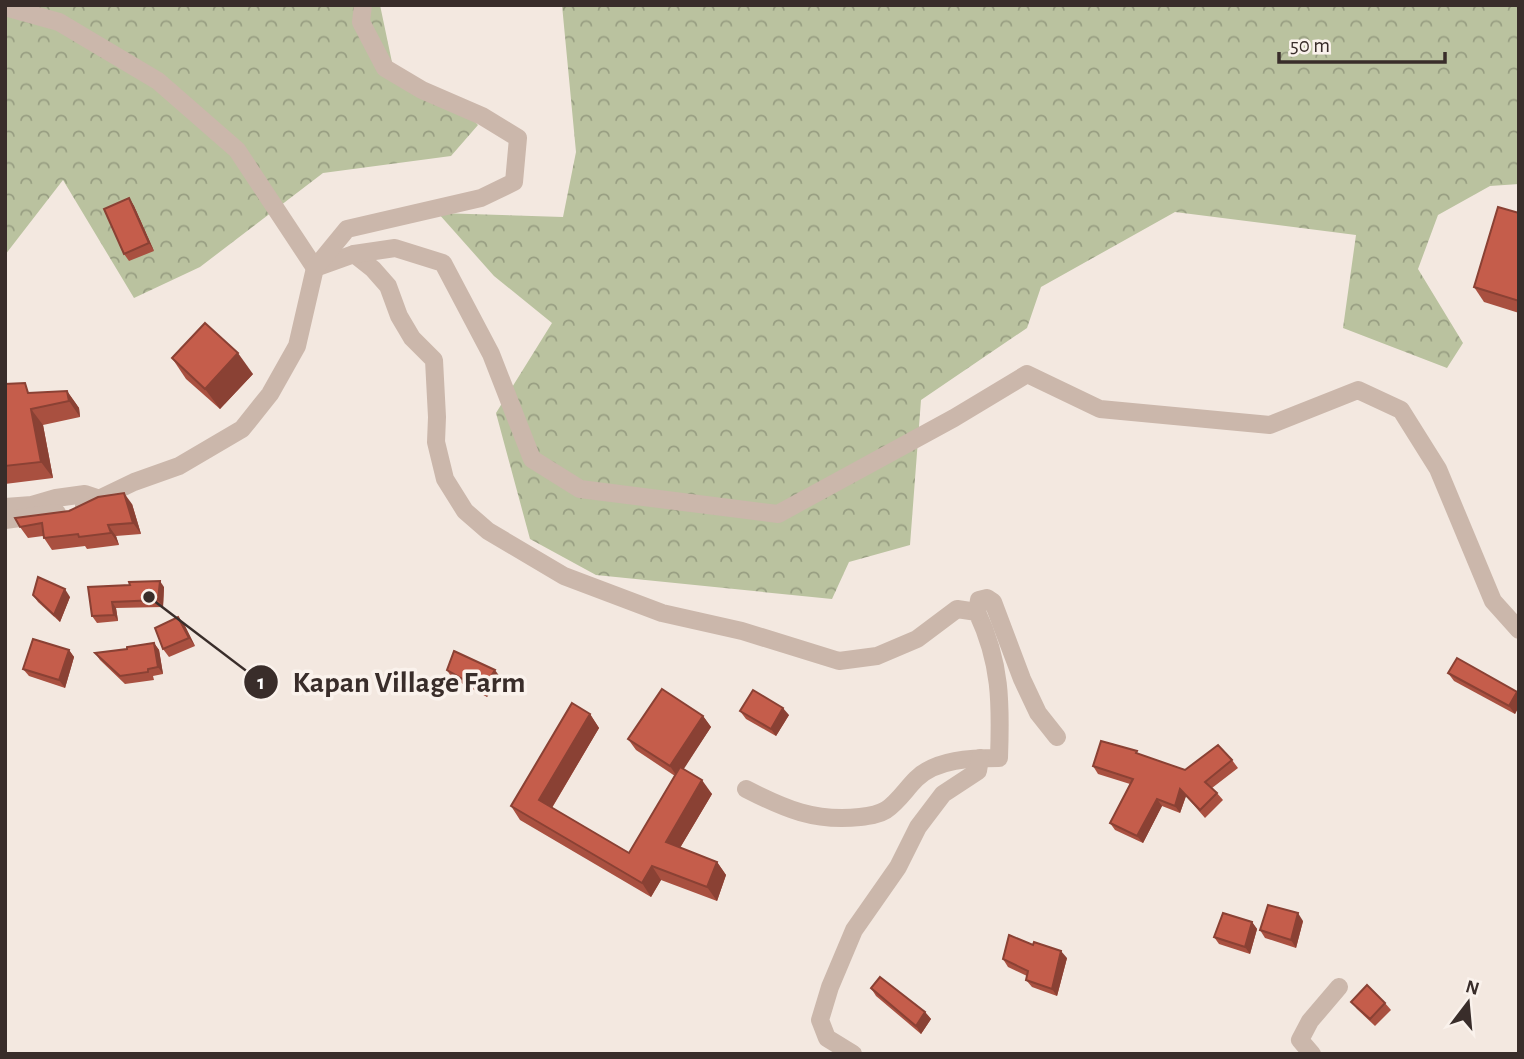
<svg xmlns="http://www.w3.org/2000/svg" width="1524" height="1059" font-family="'Alegreya Sans',sans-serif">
<defs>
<pattern id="forest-crowns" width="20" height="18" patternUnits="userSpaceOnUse" patternTransform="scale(1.75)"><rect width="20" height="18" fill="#bac29f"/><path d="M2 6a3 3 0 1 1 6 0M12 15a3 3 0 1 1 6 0" fill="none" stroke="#989e82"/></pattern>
</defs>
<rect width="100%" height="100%" fill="#f3e8e0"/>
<g fill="url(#forest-crowns)">
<path d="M 5,5 L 380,5 L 393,67 L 451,96 L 478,125 L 451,156 L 323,173 L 200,267 L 134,298 L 63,180 L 5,255 Z"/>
<path d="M 562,5 L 1519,5 L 1519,184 L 1490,186 L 1438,215 L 1418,269 L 1463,343 L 1447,368 L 1343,328 L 1356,235 L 1175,212 L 1041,287 L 1027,328 L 921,400 L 910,545 L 849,562 L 832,599 L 596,575 L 530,539 L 496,413 L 552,323 L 494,276 L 438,213 L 563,217 L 576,152 Z"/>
</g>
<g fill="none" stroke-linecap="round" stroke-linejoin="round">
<g stroke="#cbb7ab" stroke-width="18">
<path d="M 5,7 L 59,22 L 158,81 L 237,150 L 315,268"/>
<path d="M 354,254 L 373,269 L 388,286 L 399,316 L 412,338 L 434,360 L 437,417 L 436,442 L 445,479 L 465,511 L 488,531 L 564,576 L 662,613 L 742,631 L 839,661 L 877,656 L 917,639 L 957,609 L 977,612 C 1001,663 1001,703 999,758 C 972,758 936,759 916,779 C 906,789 898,802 886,810 C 878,815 869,816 860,817 C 815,822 785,809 746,789"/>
<path d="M 315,268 L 354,254 L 395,248 L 443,263 L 491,354 L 532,459 L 580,489 L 778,514 L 954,418 L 1027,374 L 1100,409 L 1270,425 L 1358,390 L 1401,410 L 1438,469 L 1493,601 L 1519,630"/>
<path d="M 84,506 L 134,482 L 179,466 L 242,429 L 270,394 L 297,346 L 315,268 L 347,229 L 481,198 L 514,182 L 518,138 L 482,116 L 422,90 L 385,68 L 361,22 L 363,5"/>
<path d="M 5,507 L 32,505 L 56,498 L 85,494 L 100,499"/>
<path d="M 5,520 L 57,513"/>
<path d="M 977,612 L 979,600 L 987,598 L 993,602 L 1022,679 L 1038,713 L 1057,737"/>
<path d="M 853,1054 L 827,1038 L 820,1020 L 830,987 L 854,930 L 898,867 L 918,827 L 943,794 L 978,771 L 980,758"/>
<path d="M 1312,1054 L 1300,1040 L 1310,1021 L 1339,987"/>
</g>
</g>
<g fill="#a95040">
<path d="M 129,198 L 134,206 L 154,251 L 129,261 L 124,254 Z"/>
<path d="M 1519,213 L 1519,313 L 1484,302 L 1474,287 Z"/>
<path d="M 172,358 L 253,374 L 220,409 L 186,379 Z"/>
<path d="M 5,384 L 32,393 L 67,391 L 79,408 L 80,417 L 43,425 L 53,478 L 5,484 Z"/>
<path d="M 132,504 L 141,534 L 116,536 L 119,545 L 87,549 L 85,546 L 52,550 L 44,538 L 43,536 L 28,538 L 20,527 Z"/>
<path d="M 130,585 L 164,587 L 163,607 L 116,608 L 118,621 L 97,623 L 92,616 Z"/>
<path d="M 33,595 L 70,597 L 60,622 L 38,602 Z"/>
<path d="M 184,624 L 195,646 L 169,657 L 163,649 Z"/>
<path d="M 154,643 L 159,650 L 163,674 L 153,676 L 154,680 L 125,684 L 100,660 L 95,653 L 127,649 Z"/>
<path d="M 69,650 L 74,657 L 65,688 L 29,676 L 23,669 Z"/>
<path d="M 447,670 L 500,677 L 487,697 L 452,678 Z"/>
<path d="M 1448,673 L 1517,692 L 1519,695 L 1519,706 L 1515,714 L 1454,681 Z"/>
<path d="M 740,711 L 789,715 L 776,736 L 746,719 Z"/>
<path d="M 590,714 L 599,728 L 552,808 L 629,853 L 675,776 L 636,750 L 628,739 L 703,716 L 711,727 L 683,769 L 712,794 L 680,848 L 717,862 L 726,875 L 717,901 L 661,880 L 651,897 L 520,820 L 511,806 Z"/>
<path d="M 1139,754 L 1185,770 L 1232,760 L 1238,768 L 1212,788 L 1217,793 L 1223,800 L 1205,818 L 1186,796 L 1180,813 L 1162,806 L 1143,843 L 1115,830 L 1110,823 L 1130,784 L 1098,774 L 1093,766 Z"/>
<path d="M 1303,921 L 1296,948 L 1265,938 L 1260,930 Z"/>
<path d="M 1252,922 L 1257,929 L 1250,954 L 1219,944 L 1214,937 Z"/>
<path d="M 1067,958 L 1057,996 L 1032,987 L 1026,980 L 1027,976 L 1008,967 L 1003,959 Z"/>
<path d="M 871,988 L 925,1012 L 931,1019 L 921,1034 L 876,996 Z"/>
<path d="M 1351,1002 L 1385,1003 L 1391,1010 L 1375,1026 L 1357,1009 Z"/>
</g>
<g fill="#8a4134">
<path d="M 129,198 L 134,206 L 154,251 L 149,243 Z"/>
<path d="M 238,353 L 253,374 L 220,409 L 205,389 Z"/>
<path d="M 67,391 L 79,408 L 80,417 L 69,401 Z"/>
<path d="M 31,409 L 43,425 L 53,478 L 41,462 Z"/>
<path d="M 124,493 L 132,504 L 141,534 L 133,523 Z"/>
<path d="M 108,525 L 116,536 L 119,545 L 111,533 Z"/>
<path d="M 160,581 L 164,587 L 163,607 L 158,600 Z"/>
<path d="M 65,589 L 70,597 L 60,622 L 54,615 Z"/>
<path d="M 112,602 L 116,608 L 118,621 L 114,615 Z"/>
<path d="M 178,617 L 184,624 L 195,646 L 189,638 Z"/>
<path d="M 154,643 L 159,650 L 163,674 L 158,667 Z"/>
<path d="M 69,650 L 74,657 L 65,688 L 59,680 Z"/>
<path d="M 495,670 L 500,677 L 487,697 L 482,690 Z"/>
<path d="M 1517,692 L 1519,695 L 1519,706 L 1515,714 L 1509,706 Z"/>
<path d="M 783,708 L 789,715 L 776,736 L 771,729 Z"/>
<path d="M 590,714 L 599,728 L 548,814 L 539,800 Z"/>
<path d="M 703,716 L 711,727 L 678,778 L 670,766 Z"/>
<path d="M 702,780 L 712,794 L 675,856 L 666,842 Z"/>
<path d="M 1180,789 L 1186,796 L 1180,813 L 1175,806 Z"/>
<path d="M 1157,799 L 1162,806 L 1143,843 L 1137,836 Z"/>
<path d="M 717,862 L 726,875 L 717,901 L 707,887 Z"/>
<path d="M 652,866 L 661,880 L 651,897 L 642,883 Z"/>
<path d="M 1298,913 L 1303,921 L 1296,948 L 1291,940 Z"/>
<path d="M 1252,922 L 1257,929 L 1250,954 L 1245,947 Z"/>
<path d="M 1061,951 L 1067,958 L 1057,996 L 1052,989 Z"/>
<path d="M 925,1012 L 931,1019 L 921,1034 L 916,1026 Z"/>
</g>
<g fill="#c55d4b" stroke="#8a4134" stroke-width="2">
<path d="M 129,198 L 149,243 L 124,254 L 104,209 Z"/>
<path d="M 1498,207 L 1519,213 L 1519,301 L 1474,287 Z"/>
<path d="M 205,323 L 238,353 L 205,389 L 172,358 Z"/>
<path d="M 25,383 L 28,393 L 67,391 L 69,401 L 31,409 L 41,462 L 5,466 L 5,384 Z"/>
<path d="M 124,493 L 133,523 L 108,525 L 111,533 L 79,537 L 78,534 L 44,538 L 42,523 L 20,527 L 15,518 L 69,511 L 98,497 Z"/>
<path d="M 38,577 L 65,589 L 54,615 L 33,595 Z"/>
<path d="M 160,581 L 158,600 L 112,602 L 114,615 L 92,616 L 88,587 L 130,585 L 129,582 Z"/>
<path d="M 178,617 L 189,638 L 163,649 L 155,628 Z"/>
<path d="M 33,639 L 69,650 L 59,680 L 23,669 Z"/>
<path d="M 154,643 L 158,667 L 148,669 L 148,672 L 120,676 L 95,653 L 127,649 L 127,647 Z"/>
<path d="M 454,651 L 495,670 L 482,690 L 447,670 Z"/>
<path d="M 1457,658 L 1517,692 L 1509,706 L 1448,673 Z"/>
<path d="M 662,689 L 703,716 L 670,766 L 628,739 Z"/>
<path d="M 753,690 L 783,708 L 771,729 L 740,711 Z"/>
<path d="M 572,703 L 590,714 L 539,800 L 629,853 L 680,767 L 702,780 L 666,842 L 717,862 L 707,887 L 652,866 L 642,883 L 511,806 Z"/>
<path d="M 1101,741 L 1137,751 L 1136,753 L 1185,770 L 1218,745 L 1232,760 L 1205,782 L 1217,793 L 1200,810 L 1180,789 L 1175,806 L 1157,799 L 1137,836 L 1110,823 L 1133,779 L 1093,766 Z"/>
<path d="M 1268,905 L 1298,913 L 1291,940 L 1260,930 Z"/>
<path d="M 1223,913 L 1252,922 L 1245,947 L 1214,937 Z"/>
<path d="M 1009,935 L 1033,945 L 1034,942 L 1061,951 L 1052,989 L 1026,980 L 1028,971 L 1003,959 Z"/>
<path d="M 880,977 L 925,1012 L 916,1026 L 871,988 Z"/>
<path d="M 1367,985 L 1385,1003 L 1370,1019 L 1351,1002 Z"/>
</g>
<path fill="none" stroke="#392d2a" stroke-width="2.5" d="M149 597L261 682"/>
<g fill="#392d2a" stroke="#faf2ec" stroke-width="2.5">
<circle cx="149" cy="597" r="7"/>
<circle cx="261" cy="682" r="18"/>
</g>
<g font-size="21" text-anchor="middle" font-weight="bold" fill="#fff">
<text x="261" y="689">1</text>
</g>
<g font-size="30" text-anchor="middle" font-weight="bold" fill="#392d2a" stroke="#faf2ec" stroke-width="7" stroke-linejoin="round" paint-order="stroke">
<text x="409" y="692">Kapan Village Farm</text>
</g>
<rect width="1524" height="1059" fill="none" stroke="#392d2a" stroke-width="14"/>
<g transform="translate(1468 1003) rotate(16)" stroke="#faf2ec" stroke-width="5" paint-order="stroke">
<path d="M0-5L12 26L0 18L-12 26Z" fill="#392d2a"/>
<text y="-10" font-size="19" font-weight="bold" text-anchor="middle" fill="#392d2a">N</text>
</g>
<path d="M1279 52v10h166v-10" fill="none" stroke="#392d2a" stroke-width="3.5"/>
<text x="1290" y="52" font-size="21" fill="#392d2a" stroke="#faf2ec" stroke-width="5" paint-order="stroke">50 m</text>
</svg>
